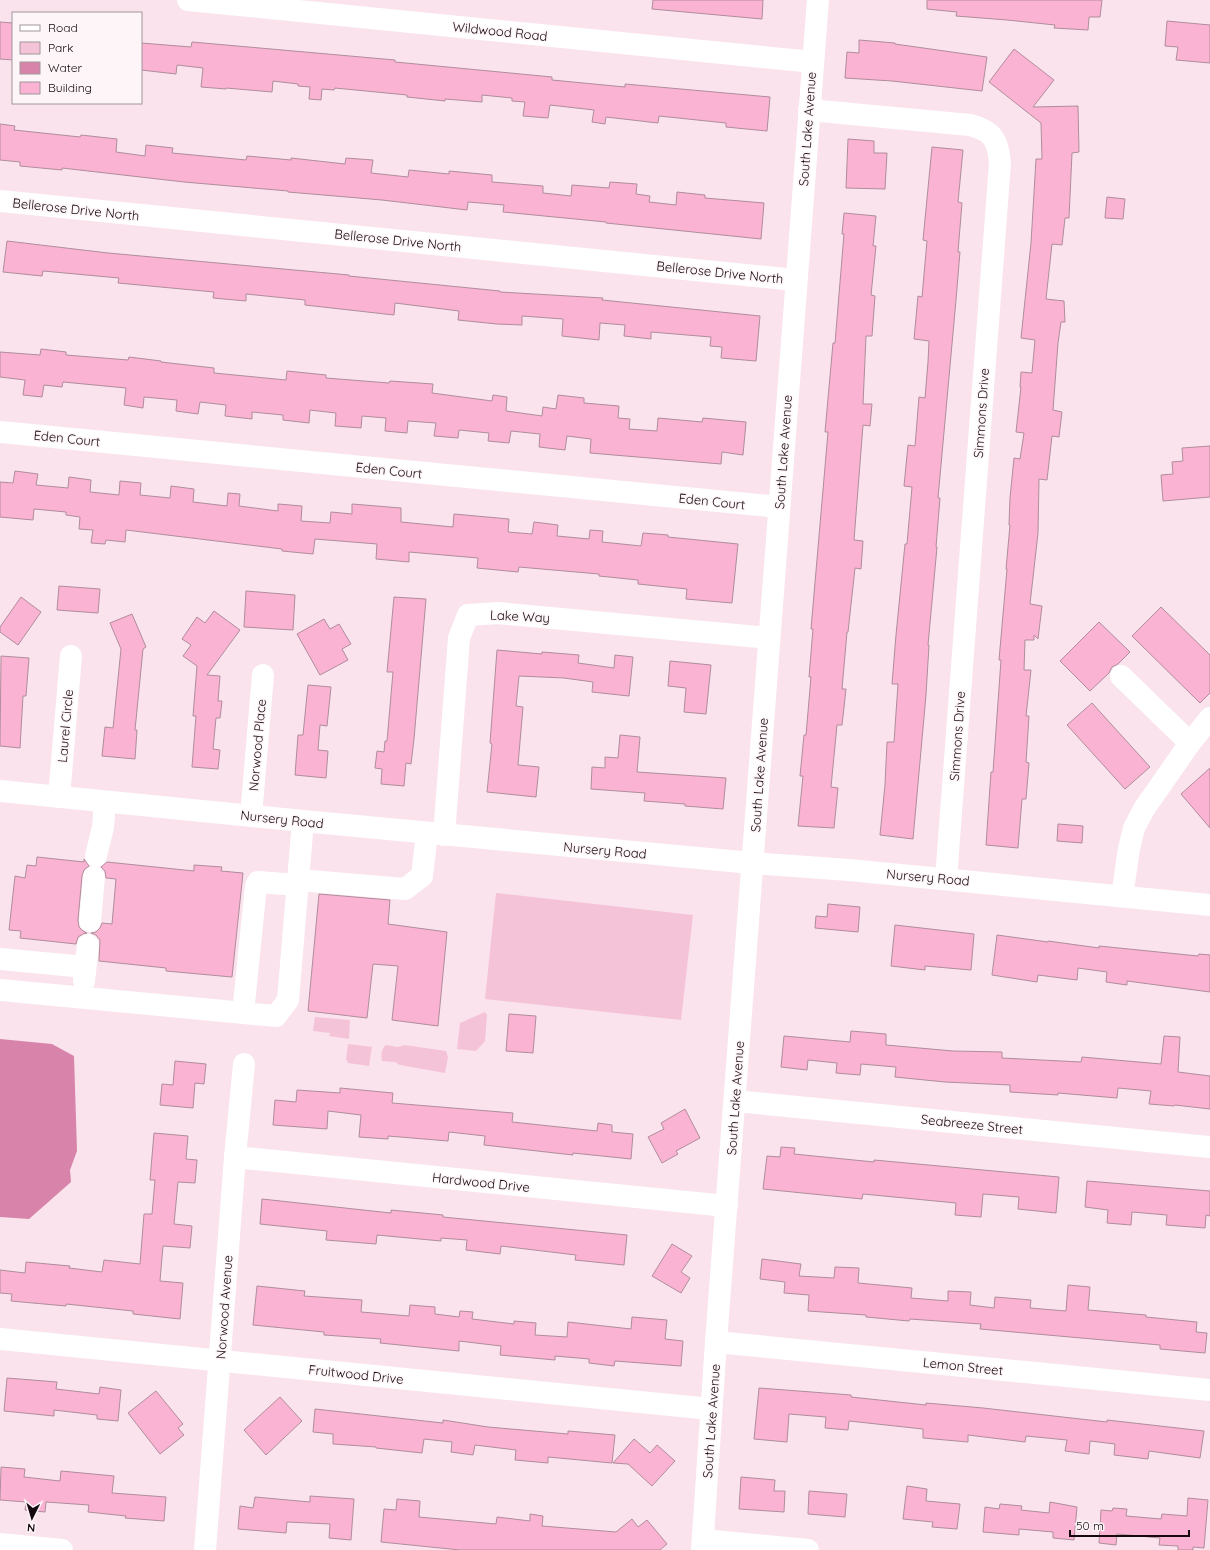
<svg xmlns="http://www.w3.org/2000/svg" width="1210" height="1550" font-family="Quicksand,sans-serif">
<rect width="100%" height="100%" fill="#fae3ec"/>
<g fill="#f5c3d8">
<path d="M 496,893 L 693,915 L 681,1020 L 485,999 Z"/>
<path d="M 485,1012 L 487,1015 L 485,1041 L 476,1051 L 457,1049 L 460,1023 Z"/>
<path d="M 315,1017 L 350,1020 L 349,1039 L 329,1036 L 330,1033 L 313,1031 Z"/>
<path d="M 348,1044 L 372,1047 L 369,1066 L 348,1063 L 346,1059 Z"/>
<path d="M 386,1045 L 398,1047 L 404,1045 L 446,1051 L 448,1057 L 445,1073 L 400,1065 L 395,1062 L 382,1061 C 381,1055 381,1049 386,1045 Z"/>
</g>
<path fill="#d884aa" d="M 0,1039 L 52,1044 L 74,1056 L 77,1151 L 70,1170 L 71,1182 L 29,1219 L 0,1217 Z"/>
<g fill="#fab3d2" stroke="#b08d9c">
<path d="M 653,0 L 763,0 L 762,19 L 652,9 Z"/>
<path d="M 927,0 L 1102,0 L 1100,17 L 1089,17 L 1088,30 L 1054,28 L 1055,25 L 1007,20 L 956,16 L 957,12 L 927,9 Z"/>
<path d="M 1167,21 L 1210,25 L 1210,63 L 1176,60 L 1178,47 L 1165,46 Z"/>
<path d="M 0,22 L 13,23 L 13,60 L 0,59 Z"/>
<path d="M 859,40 L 895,43 L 895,44 L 987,57 L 982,91 L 892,81 L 845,78 L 847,52 L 859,53 Z"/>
<path d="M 192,42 L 395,60 L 395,62 L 552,77 L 552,80 L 625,87 L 625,84 L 770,97 L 767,131 L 726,127 L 726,123 L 659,116 L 658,123 L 606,117 L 605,124 L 592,122 L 594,110 L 550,105 L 548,118 L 523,116 L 525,102 L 512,101 L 512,98 L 482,95 L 482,102 L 445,99 L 445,101 L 407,97 L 407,95 L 335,88 L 334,90 L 322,89 L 321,100 L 309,99 L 310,87 L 298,86 L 298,84 L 273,81 L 272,92 L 226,88 L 226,89 L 201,87 L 203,68 L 177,65 L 176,74 L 141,70 L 141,43 L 191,47 Z"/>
<path d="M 1014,49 L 1054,80 L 1033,107 L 1078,106 L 1079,152 L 1072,153 L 1069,218 L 1065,218 L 1062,245 L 1052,244 L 1046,299 L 1064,301 L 1065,322 L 1061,322 L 1058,343 L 1053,410 L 1062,412 L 1059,437 L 1052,436 L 1047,480 L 1039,479 L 1038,533 L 1030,604 L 1042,606 L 1038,639 L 1034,635 L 1034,640 L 1025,640 L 1024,670 L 1031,670 L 1026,716 L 1029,716 L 1026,762 L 1029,763 L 1026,799 L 1022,799 L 1018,848 L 986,845 L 991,772 L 993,772 L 1001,660 L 999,660 L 1007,569 L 1006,569 L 1010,525 L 1009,525 L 1010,498 L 1014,458 L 1020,459 L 1024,433 L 1016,432 L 1021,387 L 1020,387 L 1021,372 L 1032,373 L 1035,340 L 1021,338 L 1031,243 L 1036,159 L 1042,159 L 1041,123 L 989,82 Z"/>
<path d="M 0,124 L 15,126 L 14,130 L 80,137 L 81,135 L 117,139 L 116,152 L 145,156 L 146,145 L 173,148 L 172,153 L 246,160 L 247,156 L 291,160 L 291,158 L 345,164 L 346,158 L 373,160 L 371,173 L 408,177 L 409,170 L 449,174 L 449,171 L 492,175 L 492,182 L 543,186 L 543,193 L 571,196 L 572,185 L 609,188 L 610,182 L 637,184 L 636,194 L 650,196 L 649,202 L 676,205 L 677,192 L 705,195 L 705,198 L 764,203 L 761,239 L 606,223 L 606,222 L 503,212 L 504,205 L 468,202 L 467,210 L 382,200 L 288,192 L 288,191 L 184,182 L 62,168 L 62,170 L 20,166 L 20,162 L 0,160 Z"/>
<path d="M 848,139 L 874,141 L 874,153 L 887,153 L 885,189 L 846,188 Z"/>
<path d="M 932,147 L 963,150 L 958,202 L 962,203 L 958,252 L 960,252 L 956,300 L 938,498 L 940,498 L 936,547 L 937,547 L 928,645 L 929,645 L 926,695 L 913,839 L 880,835 L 885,785 L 887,742 L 894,742 L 898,684 L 892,684 L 896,635 L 905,544 L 907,544 L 912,487 L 904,486 L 908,445 L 915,446 L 919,397 L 925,398 L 928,362 L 929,341 L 914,339 L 918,296 L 922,297 L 927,241 L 923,240 Z"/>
<path d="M 1107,197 L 1125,199 L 1123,219 L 1105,218 Z"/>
<path d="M 844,213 L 876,216 L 873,246 L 876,246 L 871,295 L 875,296 L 872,336 L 866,336 L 863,404 L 872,404 L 870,426 L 863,425 L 854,540 L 863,541 L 861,569 L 855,568 L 848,632 L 847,632 L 842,689 L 846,689 L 842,725 L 837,725 L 831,787 L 838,788 L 834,828 L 798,826 L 803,776 L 800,776 L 804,735 L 806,735 L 811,677 L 809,677 L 813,629 L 811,629 L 828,432 L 825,432 L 833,343 L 835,343 L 844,234 L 842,234 Z"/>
<path d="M 7,241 L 108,253 L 349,275 L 349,276 L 500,291 L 500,292 L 603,298 L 602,300 L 760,316 L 756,361 L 721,358 L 722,347 L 710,346 L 711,337 L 651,332 L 651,339 L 624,336 L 625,325 L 600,323 L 599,340 L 562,336 L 563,319 L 522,316 L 522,325 L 497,324 L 458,320 L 459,311 L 395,303 L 394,315 L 305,305 L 305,300 L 246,294 L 246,301 L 213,298 L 214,292 L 118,283 L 119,278 L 43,271 L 42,276 L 3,272 Z"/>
<path d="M 41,349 L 66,352 L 66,355 L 128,360 L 129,357 L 161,361 L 161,362 L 214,368 L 214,373 L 286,380 L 287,371 L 326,375 L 326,378 L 389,383 L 390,381 L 433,384 L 432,393 L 492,401 L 493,395 L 507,397 L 506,411 L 542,416 L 543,407 L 556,409 L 558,395 L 584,398 L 584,403 L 619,406 L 618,418 L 630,419 L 629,429 L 657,431 L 658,418 L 702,422 L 703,418 L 746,422 L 743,455 L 722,452 L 721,464 L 590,453 L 591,439 L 567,436 L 565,450 L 539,447 L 540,434 L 511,431 L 509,443 L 488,441 L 489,433 L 459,430 L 458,438 L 434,436 L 436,423 L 408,421 L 407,433 L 385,431 L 386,418 L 362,416 L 361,428 L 335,426 L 336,413 L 310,410 L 309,423 L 283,420 L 283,415 L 252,412 L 252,419 L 225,416 L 226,405 L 200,402 L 198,414 L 176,411 L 177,400 L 144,397 L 143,408 L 124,405 L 126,388 L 63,382 L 62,387 L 44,385 L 42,397 L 23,395 L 25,380 L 0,377 L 0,352 L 40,355 Z"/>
<path d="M 1210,446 L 1210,497 L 1163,501 L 1161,475 L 1173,474 L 1172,462 L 1183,461 L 1182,448 Z"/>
<path d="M 15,471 L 38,474 L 36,485 L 68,488 L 69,477 L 91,480 L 90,492 L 119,495 L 120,481 L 141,483 L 140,495 L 170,498 L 171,486 L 194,489 L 193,502 L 227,506 L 228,493 L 240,494 L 239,506 L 278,511 L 278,504 L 302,506 L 301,521 L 330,523 L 331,512 L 352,514 L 352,504 L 401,508 L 401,522 L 453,527 L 454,514 L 509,519 L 508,532 L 532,534 L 534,522 L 558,525 L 557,536 L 589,539 L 590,530 L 603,531 L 602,542 L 641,546 L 643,533 L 668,535 L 668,537 L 738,544 L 732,603 L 686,599 L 687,589 L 638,584 L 638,580 L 599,576 L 599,574 L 519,567 L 518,572 L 477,568 L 478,558 L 409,552 L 409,562 L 376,559 L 377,544 L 315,539 L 313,554 L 282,551 L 282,549 L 126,530 L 125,542 L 106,540 L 105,544 L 91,543 L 93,530 L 79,529 L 80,517 L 66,515 L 66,512 L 34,509 L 33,520 L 0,517 L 0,482 L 13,483 Z"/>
<path d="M 59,586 L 100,589 L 98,613 L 57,610 Z"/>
<path d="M 246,591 L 295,595 L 293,630 L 244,627 Z"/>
<path d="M 21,597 L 41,612 L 18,645 L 0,632 L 0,627 Z"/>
<path d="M 394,597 L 426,599 L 414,739 L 411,764 L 406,763 L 404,786 L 381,784 L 382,769 L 375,768 L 377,751 L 384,752 L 385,741 L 387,741 L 393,672 L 387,672 Z"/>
<path d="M 1161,607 L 1210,655 L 1210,693 L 1200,703 L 1132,636 Z"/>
<path d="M 214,611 L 240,630 L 207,675 L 220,676 L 218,701 L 222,701 L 220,718 L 216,718 L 213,749 L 220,750 L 218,769 L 192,767 L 196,716 L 193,716 L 197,666 L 183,656 L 191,645 L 182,639 L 197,617 L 205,623 Z"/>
<path d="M 132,614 L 146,647 L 143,649 L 135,730 L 137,730 L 135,759 L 102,756 L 105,727 L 113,728 L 121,649 L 110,623 Z"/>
<path d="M 324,619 L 330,629 L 339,624 L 351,644 L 342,649 L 348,660 L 320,675 L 297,634 Z"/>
<path d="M 1099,622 L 1130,652 L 1118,664 L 1112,667 L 1109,673 L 1090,691 L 1060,661 Z"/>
<path d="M 497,650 L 542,654 L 542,652 L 579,655 L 578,663 L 614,668 L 615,655 L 633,657 L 629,696 L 592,692 L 593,682 L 564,678 L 519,676 L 516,706 L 523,707 L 518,765 L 539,767 L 536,797 L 487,792 L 492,744 L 490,743 Z"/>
<path d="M 1,656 L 29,658 L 26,696 L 23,696 L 20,748 L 0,746 Z"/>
<path d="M 670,661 L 711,665 L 706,714 L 684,712 L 686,688 L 668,686 Z"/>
<path d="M 308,685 L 331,687 L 327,726 L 320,725 L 318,750 L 328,751 L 326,778 L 295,775 L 298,735 L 303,735 Z"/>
<path d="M 1092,703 L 1150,767 L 1125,789 L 1067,725 Z"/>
<path d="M 620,735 L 640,737 L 637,772 L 726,778 L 723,809 L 685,806 L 685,804 L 644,801 L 645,793 L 591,789 L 592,767 L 605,768 L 605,757 L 618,758 Z"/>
<path d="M 1210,768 L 1210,828 L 1181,794 Z"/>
<path d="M 1058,824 L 1083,826 L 1082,843 L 1057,841 Z"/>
<path d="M 37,857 L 84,862 L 84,859 L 89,866 L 84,870 L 82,876 L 78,920 L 79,927 L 83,931 L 87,933 L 83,934 L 78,937 L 76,944 L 20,938 L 21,931 L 9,930 L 15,876 L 25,878 L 27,865 L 36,866 Z"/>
<path d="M 107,862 L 194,871 L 194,865 L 222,867 L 221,871 L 243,873 L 232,977 L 166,971 L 166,968 L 99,961 L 100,940 L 96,935 L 91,933 L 96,932 L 100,928 L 102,923 L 112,924 L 116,879 L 106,878 L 105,871 L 101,867 Z"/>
<path d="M 319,894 L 390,900 L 388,924 L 447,932 L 438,1026 L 392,1020 L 398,966 L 373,964 L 367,1018 L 308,1011 Z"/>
<path d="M 828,904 L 860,907 L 858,932 L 815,928 L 816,916 L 827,917 Z"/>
<path d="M 895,925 L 974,934 L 971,970 L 925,966 L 925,970 L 891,966 Z"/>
<path d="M 997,935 L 1048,942 L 1048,941 L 1099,948 L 1099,946 L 1198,956 L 1199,954 L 1210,955 L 1210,992 L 1127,981 L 1127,985 L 1106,982 L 1107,972 L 1078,968 L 1077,980 L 1038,975 L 1037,982 L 992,975 Z"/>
<path d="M 509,1014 L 536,1016 L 533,1053 L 506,1051 Z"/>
<path d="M 851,1031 L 886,1034 L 886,1045 L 953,1051 L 1002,1052 L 1002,1058 L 1081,1062 L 1082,1057 L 1161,1064 L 1164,1036 L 1180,1037 L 1178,1072 L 1210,1076 L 1210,1109 L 1175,1105 L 1174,1106 L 1149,1104 L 1151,1091 L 1118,1088 L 1117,1098 L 1058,1093 L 1058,1095 L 1010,1092 L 1010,1085 L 945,1082 L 895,1077 L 896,1067 L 861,1064 L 860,1075 L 836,1073 L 837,1063 L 808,1060 L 807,1070 L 781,1067 L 784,1036 L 850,1042 Z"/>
<path d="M 175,1061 L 206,1064 L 204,1084 L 195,1083 L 193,1108 L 160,1105 L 162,1084 L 173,1085 Z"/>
<path d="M 340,1088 L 393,1093 L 392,1103 L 513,1113 L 512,1122 L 597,1131 L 598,1123 L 612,1125 L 612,1132 L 633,1134 L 631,1159 L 573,1153 L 573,1155 L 484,1145 L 485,1136 L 449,1132 L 448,1141 L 388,1136 L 388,1139 L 359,1137 L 361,1115 L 328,1111 L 327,1129 L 273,1125 L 275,1100 L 296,1102 L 297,1090 L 340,1093 Z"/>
<path d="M 685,1109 L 700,1138 L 676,1151 L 678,1154 L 662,1163 L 648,1137 L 664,1129 L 661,1123 Z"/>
<path d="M 154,1133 L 188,1136 L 186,1159 L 197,1160 L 195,1183 L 178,1182 L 174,1224 L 192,1226 L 190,1248 L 163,1246 L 160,1281 L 183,1283 L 180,1319 L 133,1314 L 133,1311 L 66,1304 L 66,1306 L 11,1301 L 12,1294 L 0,1293 L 0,1270 L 25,1273 L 26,1262 L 70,1266 L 69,1268 L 102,1272 L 104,1260 L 140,1264 L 144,1214 L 152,1214 L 155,1180 L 150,1180 Z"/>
<path d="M 781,1147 L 795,1148 L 794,1154 L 874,1162 L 874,1160 L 1059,1177 L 1056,1213 L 1018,1209 L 1019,1197 L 983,1194 L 981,1217 L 955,1215 L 956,1203 L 863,1194 L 862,1199 L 763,1189 L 767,1156 L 780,1157 Z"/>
<path d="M 1087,1181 L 1210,1191 L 1210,1216 L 1206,1215 L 1205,1228 L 1166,1225 L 1167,1215 L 1132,1212 L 1131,1225 L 1107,1223 L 1108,1210 L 1085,1207 Z"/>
<path d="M 262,1199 L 391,1213 L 391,1210 L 443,1215 L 443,1217 L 627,1235 L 624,1265 L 575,1260 L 576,1255 L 501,1246 L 500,1254 L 466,1250 L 467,1240 L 441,1238 L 441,1241 L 377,1235 L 376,1244 L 326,1240 L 327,1231 L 260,1224 Z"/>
<path d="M 672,1244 L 692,1256 L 681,1272 L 690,1278 L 681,1293 L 652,1276 Z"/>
<path d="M 762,1259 L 801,1264 L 799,1276 L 834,1278 L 835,1267 L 859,1268 L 858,1283 L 912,1288 L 911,1298 L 948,1301 L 948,1291 L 971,1292 L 970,1305 L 994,1308 L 995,1297 L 1031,1300 L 1030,1308 L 1066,1311 L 1068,1285 L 1090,1287 L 1088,1310 L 1146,1315 L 1146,1317 L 1197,1322 L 1196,1332 L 1207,1333 L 1205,1353 L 1160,1349 L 1160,1345 L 980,1329 L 981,1324 L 910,1319 L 909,1321 L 866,1317 L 866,1315 L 808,1311 L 809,1295 L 784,1293 L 785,1282 L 760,1279 Z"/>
<path d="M 257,1286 L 305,1291 L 304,1296 L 362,1300 L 361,1312 L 409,1316 L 410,1305 L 435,1307 L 435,1314 L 459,1317 L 460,1311 L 473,1312 L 472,1319 L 514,1324 L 514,1321 L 536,1323 L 535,1335 L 567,1337 L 568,1322 L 631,1329 L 632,1317 L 667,1320 L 665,1339 L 683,1341 L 681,1366 L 615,1361 L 614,1366 L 589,1363 L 589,1359 L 555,1356 L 555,1360 L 500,1355 L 501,1346 L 459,1341 L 459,1351 L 380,1343 L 381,1339 L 324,1335 L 324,1332 L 253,1325 Z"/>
<path d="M 7,1378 L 57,1382 L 56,1389 L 99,1394 L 100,1387 L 121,1390 L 118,1421 L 97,1419 L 97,1415 L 54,1410 L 54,1416 L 4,1411 Z"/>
<path d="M 759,1388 L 851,1395 L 851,1397 L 926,1405 L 926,1403 L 983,1408 L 1107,1422 L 1107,1420 L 1204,1431 L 1200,1458 L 1149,1451 L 1148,1459 L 1114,1455 L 1115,1444 L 1090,1441 L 1089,1454 L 1065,1451 L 1067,1440 L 1026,1436 L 1025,1442 L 968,1435 L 968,1442 L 923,1438 L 923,1429 L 849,1421 L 848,1430 L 825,1428 L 826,1417 L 789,1414 L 787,1442 L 754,1439 Z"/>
<path d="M 156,1391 L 183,1424 L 178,1428 L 184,1435 L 160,1454 L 128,1413 Z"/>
<path d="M 280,1397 L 302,1421 L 266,1455 L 244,1430 Z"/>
<path d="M 315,1409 L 443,1423 L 443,1420 L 488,1427 L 568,1434 L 568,1431 L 615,1435 L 612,1463 L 548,1457 L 548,1463 L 515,1460 L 516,1450 L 475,1445 L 473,1455 L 451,1452 L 452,1442 L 424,1439 L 422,1453 L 376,1448 L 376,1447 L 333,1444 L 333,1434 L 313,1432 Z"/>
<path d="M 634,1439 L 650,1453 L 657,1445 L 675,1461 L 652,1486 L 628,1464 L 613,1463 Z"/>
<path d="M 1,1467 L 25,1469 L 24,1477 L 60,1481 L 61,1471 L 114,1476 L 112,1493 L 166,1497 L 164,1521 L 125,1518 L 126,1516 L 88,1512 L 89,1505 L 46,1502 L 45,1512 L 25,1510 L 26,1502 L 0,1500 Z"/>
<path d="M 741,1477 L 775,1480 L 774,1491 L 785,1491 L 784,1512 L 739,1509 Z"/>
<path d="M 907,1486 L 927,1489 L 926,1501 L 960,1504 L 957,1529 L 932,1527 L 933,1522 L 903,1519 Z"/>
<path d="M 809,1491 L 847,1494 L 845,1517 L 808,1514 Z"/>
<path d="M 310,1496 L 354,1499 L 351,1540 L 329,1538 L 330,1524 L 287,1522 L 286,1533 L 238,1529 L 240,1506 L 253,1508 L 255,1497 L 310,1502 Z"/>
<path d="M 1188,1498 L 1208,1500 L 1204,1548 L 1193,1547 L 1193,1550 L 1178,1550 L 1178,1546 L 1159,1545 L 1160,1538 L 1117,1534 L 1116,1545 L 1099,1543 L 1101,1510 L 1112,1511 L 1113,1508 L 1127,1509 L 1126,1516 L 1161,1519 L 1162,1514 L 1187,1516 Z"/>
<path d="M 397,1499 L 420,1501 L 419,1517 L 496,1524 L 497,1517 L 530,1521 L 530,1514 L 543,1516 L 542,1526 L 616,1532 L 632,1519 L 638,1527 L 647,1520 L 667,1544 L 660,1550 L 460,1550 L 381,1542 L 384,1509 L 396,1510 Z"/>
<path d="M 1050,1502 L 1077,1507 L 1074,1540 L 1053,1538 L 1053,1532 L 1019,1529 L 1019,1535 L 983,1532 L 985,1507 L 999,1509 L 1000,1504 L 1022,1506 L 1021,1510 L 1049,1513 Z"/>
</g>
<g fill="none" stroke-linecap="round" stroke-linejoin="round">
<g stroke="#fff" stroke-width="22">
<path d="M 188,0 L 813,62"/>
<path d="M 809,110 L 970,125 C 993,131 998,140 1000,163 L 946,879"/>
<path d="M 0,201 L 796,280"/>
<path d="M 0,432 L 779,507"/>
<path d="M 1121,676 L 1190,743"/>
<path d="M 0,791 L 303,821 L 752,863 L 849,870 L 1210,905"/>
<path d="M 59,797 L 71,656"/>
<path d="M 251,816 L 263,675"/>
<path d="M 444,835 L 459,638 L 468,615 L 498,613 L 769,638"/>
<path d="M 96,856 L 103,827 L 105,802"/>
<path d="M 298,880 L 405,889 L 422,876 L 427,833"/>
<path d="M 1122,896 L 1129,849 L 1134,828 L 1144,809 L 1190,743 L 1210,718"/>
<path d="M 90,921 L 94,877"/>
<path d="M 0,959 L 85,967"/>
<path d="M 84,981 L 88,945"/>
<path d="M 0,990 L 276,1016 L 288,1000 L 303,821"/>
<path d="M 243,1013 L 256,886 L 258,882 L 298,885"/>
<path d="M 735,1101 L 1210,1147"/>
<path d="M 235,1157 L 727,1206"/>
<path d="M 0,1339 L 711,1409"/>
<path d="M 716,1342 L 1210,1390"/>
<path d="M 703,1540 L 808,1550"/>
<path d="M 0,1544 L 62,1550"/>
<path d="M 205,1550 L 235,1157 L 244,1064"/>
<path d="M 702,1550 L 716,1342 L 818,0"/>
</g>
</g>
<g text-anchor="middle" stroke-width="3" stroke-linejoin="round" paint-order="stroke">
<g font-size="13" fill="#15090e" stroke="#fdf5f8">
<text transform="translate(500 31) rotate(6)" y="5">Wildwood Road</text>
<text transform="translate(807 129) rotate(-86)" y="5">South Lake Avenue</text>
<text transform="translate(76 209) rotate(6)" y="5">Bellerose Drive North</text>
<text transform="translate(398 240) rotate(6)" y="5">Bellerose Drive North</text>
<text transform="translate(720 272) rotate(6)" y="5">Bellerose Drive North</text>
<text transform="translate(981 413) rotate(-86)" y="5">Simmons Drive</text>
<text transform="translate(67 438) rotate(6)" y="5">Eden Court</text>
<text transform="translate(783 452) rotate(-86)" y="5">South Lake Avenue</text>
<text transform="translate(389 470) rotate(6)" y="5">Eden Court</text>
<text transform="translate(712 501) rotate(6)" y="5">Eden Court</text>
<text transform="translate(520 616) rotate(3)" y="5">Lake Way</text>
<text transform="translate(65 726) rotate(-85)" y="5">Laurel Circle</text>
<text transform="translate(957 736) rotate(-86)" y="5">Simmons Drive</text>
<text transform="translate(257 745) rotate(-85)" y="5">Norwood Place</text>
<text transform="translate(759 775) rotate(-86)" y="5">South Lake Avenue</text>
<text transform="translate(282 819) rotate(6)" y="5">Nursery Road</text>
<text transform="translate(605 850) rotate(5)" y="5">Nursery Road</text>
<text transform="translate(928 877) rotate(5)" y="5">Nursery Road</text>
<text transform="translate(735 1098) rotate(-86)" y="5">South Lake Avenue</text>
<text transform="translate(972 1124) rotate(6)" y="5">Seabreeze Street</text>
<text transform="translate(481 1182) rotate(6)" y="5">Hardwood Drive</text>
<text transform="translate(224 1307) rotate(-86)" y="5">Norwood Avenue</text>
<text transform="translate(963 1366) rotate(6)" y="5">Lemon Street</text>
<text transform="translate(356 1374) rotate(6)" y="5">Fruitwood Drive</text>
<text transform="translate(711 1421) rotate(-86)" y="5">South Lake Avenue</text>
</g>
</g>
<rect x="12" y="12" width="130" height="92" fill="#fdf5f8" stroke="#a0979a"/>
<rect x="20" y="25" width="20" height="6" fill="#ffffff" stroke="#a0979a"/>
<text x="48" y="32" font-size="12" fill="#15090e">Road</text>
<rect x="20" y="42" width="20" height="12" fill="#f5c3d8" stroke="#a0979a"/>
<text x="48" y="52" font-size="12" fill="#15090e">Park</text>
<rect x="20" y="62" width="20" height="12" fill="#d884aa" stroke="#a0979a"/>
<text x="48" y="72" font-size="12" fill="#15090e">Water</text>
<rect x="20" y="82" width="20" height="12" fill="#fab3d2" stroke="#a0979a"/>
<text x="48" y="92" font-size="12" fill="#15090e">Building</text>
<g transform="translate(32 1518) rotate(185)" stroke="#fdf5f8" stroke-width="3" paint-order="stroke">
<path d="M0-3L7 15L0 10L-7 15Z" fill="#15090e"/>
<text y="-6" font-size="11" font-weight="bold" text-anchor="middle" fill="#15090e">N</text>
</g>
<path d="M1070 1530v6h119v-6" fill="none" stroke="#15090e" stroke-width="2"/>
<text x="1076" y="1530" font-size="12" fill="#15090e" stroke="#fdf5f8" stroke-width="3" paint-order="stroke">50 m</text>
</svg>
